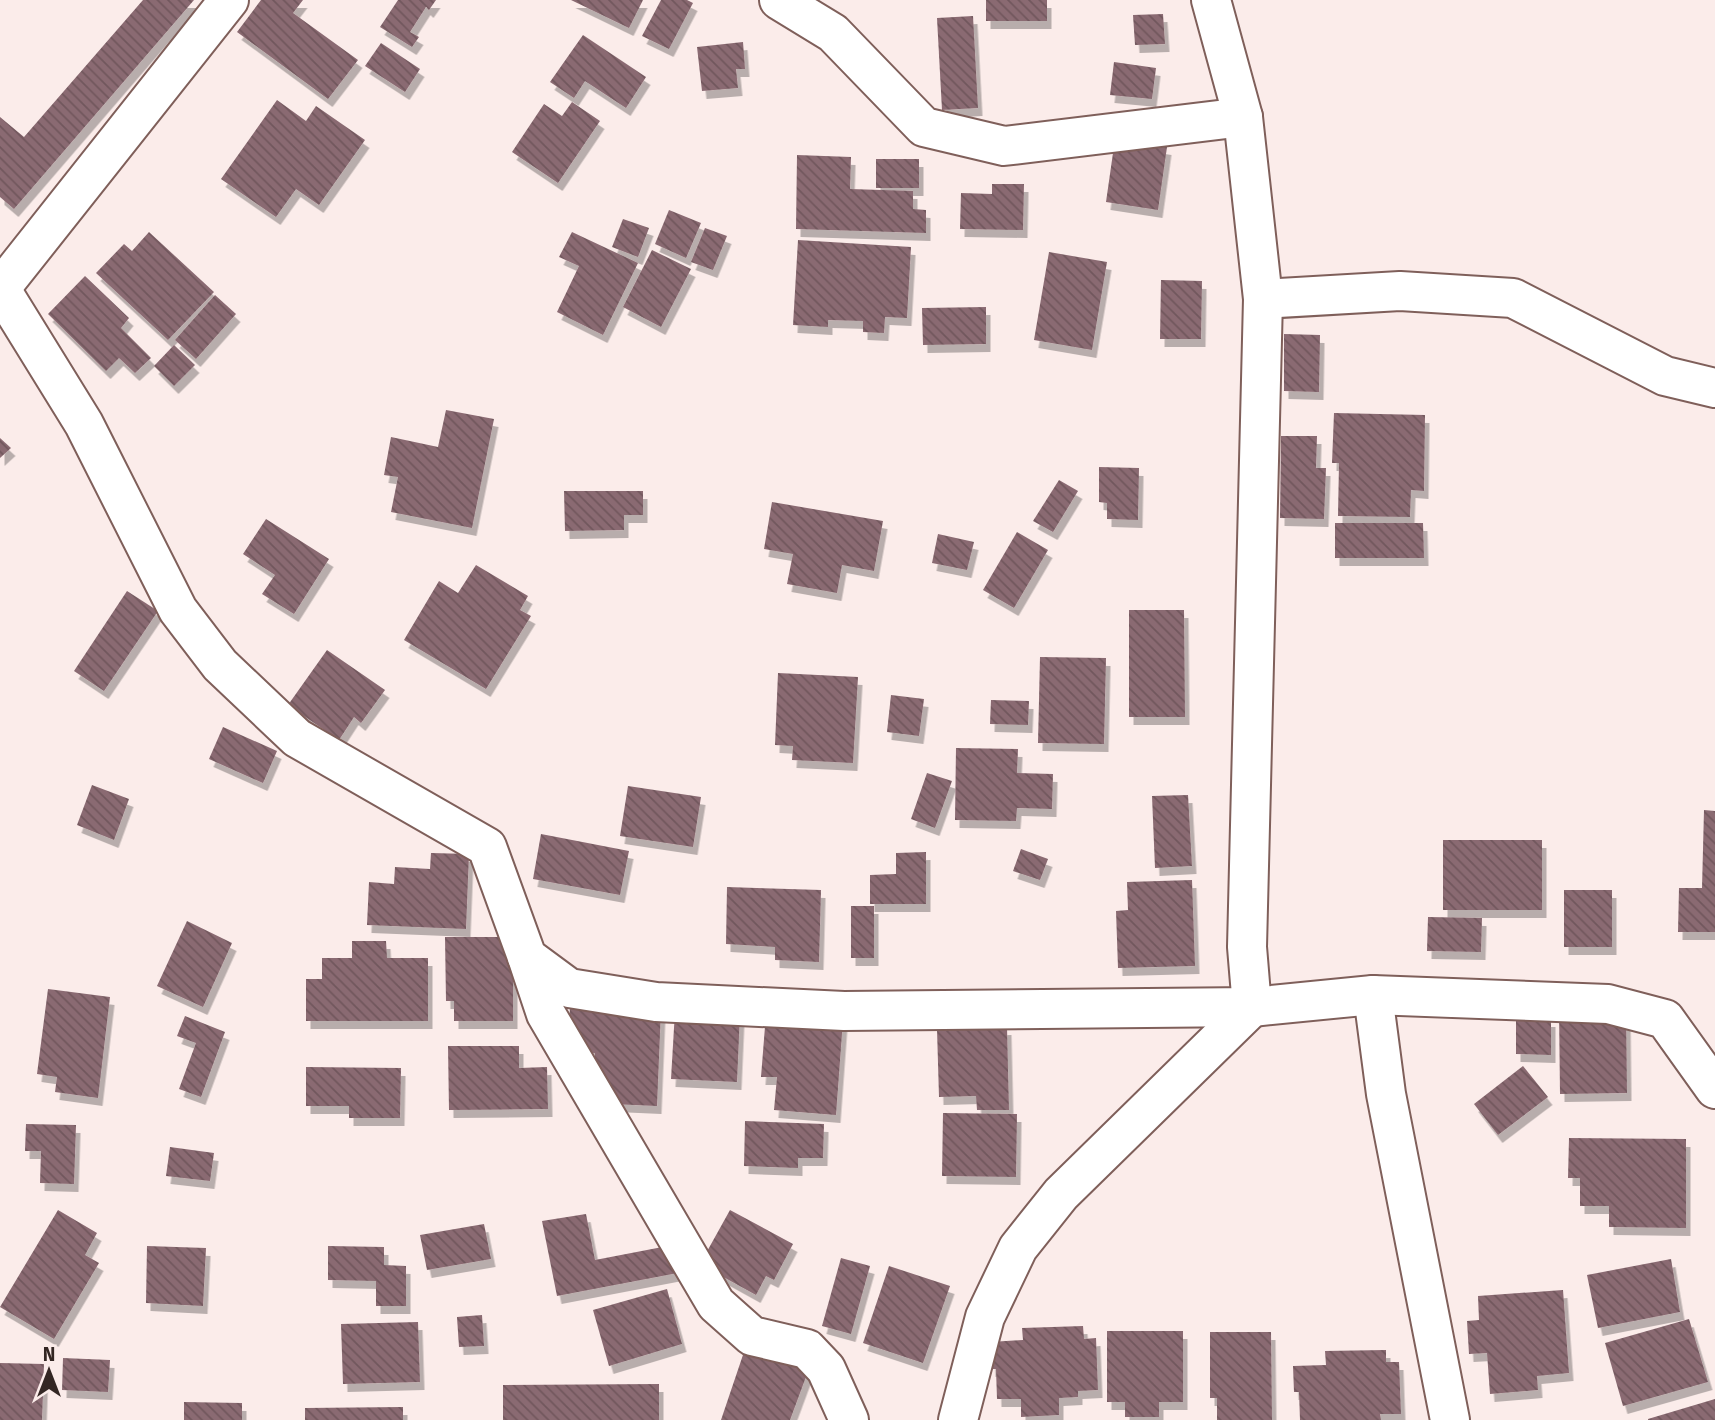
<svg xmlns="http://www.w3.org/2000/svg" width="1715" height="1420" font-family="'Fira Sans',sans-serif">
<defs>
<pattern id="building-back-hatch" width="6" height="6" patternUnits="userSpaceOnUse" patternTransform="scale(1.75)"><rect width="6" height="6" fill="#8a6a72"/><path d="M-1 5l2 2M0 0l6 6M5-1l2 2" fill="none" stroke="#71575d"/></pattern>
<filter id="shadow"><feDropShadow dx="4.5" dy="8" stdDeviation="0" flood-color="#0004"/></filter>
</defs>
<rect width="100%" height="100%" fill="#fbecea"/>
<g fill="url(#building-back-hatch)" filter="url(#shadow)">
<path d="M 143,0 L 194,0 L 14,209 L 0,197 L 0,117 L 24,137 Z"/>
<path d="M 261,0 L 303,0 L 293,13 L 358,60 L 328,99 L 237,32 Z"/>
<path d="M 398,0 L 436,0 L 429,10 L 426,7 L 410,32 L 419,37 L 412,47 L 380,27 Z"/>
<path d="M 571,0 L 643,0 L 629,28 Z"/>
<path d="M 661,0 L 687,0 L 693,3 L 669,49 L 642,36 Z"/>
<rect x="986" y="0" width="61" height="21"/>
<path d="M 1163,14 L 1165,44 L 1135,45 L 1133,15 Z"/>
<path d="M 973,16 L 978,108 L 942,110 L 937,18 Z"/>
<path d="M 583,35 L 646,77 L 626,108 L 585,81 L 574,98 L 550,82 Z"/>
<path d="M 743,42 L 745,69 L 736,69 L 738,88 L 702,91 L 697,47 Z"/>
<path d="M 381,43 L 420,69 L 405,92 L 365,66 Z"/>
<path d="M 1114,62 L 1156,68 L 1152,99 L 1110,95 Z"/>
<path d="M 277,100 L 306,121 L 316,106 L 365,140 L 319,205 L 296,189 L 276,217 L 221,179 Z"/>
<path d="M 572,102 L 600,121 L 558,183 L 512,152 L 544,104 L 562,116 Z"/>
<path d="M 1115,139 L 1167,147 L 1158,210 L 1106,202 Z"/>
<path d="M 797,155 L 851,157 L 850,189 L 913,191 L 913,209 L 926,210 L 926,233 L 796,229 Z"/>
<rect x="876" y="159" width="43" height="29"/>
<path d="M 992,184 L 1024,184 L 1023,230 L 960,229 L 961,193 L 992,194 Z"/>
<path d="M 669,210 L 701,223 L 686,258 L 655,244 Z"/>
<path d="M 623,219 L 649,228 L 638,257 L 612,247 Z"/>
<path d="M 705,228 L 727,236 L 713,270 L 691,262 Z"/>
<path d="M 149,232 L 214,292 L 168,340 L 96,273 L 124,244 L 132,251 Z"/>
<path d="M 572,232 L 638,263 L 603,335 L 557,312 L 579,266 L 559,257 Z"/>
<path d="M 798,240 L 911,247 L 907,318 L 885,317 L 884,333 L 863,332 L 863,321 L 828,320 L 828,327 L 793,325 Z"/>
<path d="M 652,250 L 691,269 L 661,327 L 623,307 Z"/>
<path d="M 1049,252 L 1107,262 L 1092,350 L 1034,340 Z"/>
<path d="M 85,276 L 129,318 L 121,328 L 151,358 L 135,373 L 119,358 L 106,371 L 48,314 Z"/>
<path d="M 1161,280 L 1202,281 L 1201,339 L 1160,339 Z"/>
<path d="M 215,295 L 236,314 L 196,359 L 175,340 Z"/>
<path d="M 986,307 L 986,344 L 923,345 L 922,308 Z"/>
<path d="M 1284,334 L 1320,335 L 1319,392 L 1284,391 Z"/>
<path d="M 174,345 L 195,365 L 174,386 L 154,366 Z"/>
<path d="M 446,410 L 494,419 L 472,528 L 391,512 L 398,477 L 384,475 L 391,437 L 438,447 Z"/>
<path d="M 1334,413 L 1425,415 L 1424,491 L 1411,490 L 1410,517 L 1338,516 L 1339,463 L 1332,463 Z"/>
<path d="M 1281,436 L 1317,436 L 1316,468 L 1326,468 L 1324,519 L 1280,518 Z"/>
<path d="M 0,438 L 11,448 L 0,458 Z"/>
<path d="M 1099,467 L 1139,468 L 1138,520 L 1107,519 L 1107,503 L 1099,502 Z"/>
<path d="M 1059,480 L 1078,491 L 1053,532 L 1033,521 Z"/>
<path d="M 564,491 L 643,491 L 643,515 L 624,515 L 624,530 L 565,531 Z"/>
<path d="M 772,502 L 883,521 L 874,571 L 842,565 L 837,593 L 787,584 L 793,554 L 764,549 Z"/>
<path d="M 266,519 L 329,559 L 294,614 L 262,594 L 275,575 L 243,554 Z"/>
<path d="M 1335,523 L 1423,523 L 1424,558 L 1335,558 Z"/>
<path d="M 1017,532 L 1048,550 L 1014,608 L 983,590 Z"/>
<path d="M 938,534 L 974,542 L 967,570 L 932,563 Z"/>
<path d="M 476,565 L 528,596 L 520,610 L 531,616 L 486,689 L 404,640 L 439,581 L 458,593 Z"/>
<path d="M 127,591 L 158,611 L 104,691 L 74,671 Z"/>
<path d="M 1129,610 L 1184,610 L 1185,717 L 1129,717 Z"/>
<path d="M 327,650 L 385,690 L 361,723 L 354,717 L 339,740 L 288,705 Z"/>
<path d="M 1040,657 L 1106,658 L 1104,744 L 1038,743 Z"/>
<path d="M 778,673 L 858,677 L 853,763 L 792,760 L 793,746 L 775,745 Z"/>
<path d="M 891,695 L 924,699 L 919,736 L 887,732 Z"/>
<path d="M 991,700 L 1029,701 L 1028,725 L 990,724 Z"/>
<path d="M 223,727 L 277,751 L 263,783 L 209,759 Z"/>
<path d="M 956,748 L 1018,749 L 1017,773 L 1053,774 L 1052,809 L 1017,808 L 1016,821 L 955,820 Z"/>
<path d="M 927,773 L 952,781 L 935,828 L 911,819 Z"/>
<path d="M 92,785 L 129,799 L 114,840 L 77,825 Z"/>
<path d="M 628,786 L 701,797 L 693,847 L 620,836 Z"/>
<path d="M 1188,795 L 1192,866 L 1155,868 L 1152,796 Z"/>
<path d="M 1704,810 L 1715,811 L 1715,932 L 1678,932 L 1679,888 L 1702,888 Z"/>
<path d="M 541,834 L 629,851 L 620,895 L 533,879 Z"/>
<rect x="1443" y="840" width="99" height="70"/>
<path d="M 1021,849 L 1048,859 L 1040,880 L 1013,871 Z"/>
<path d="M 926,852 L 926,904 L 870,904 L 870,875 L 896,874 L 896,853 Z"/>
<path d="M 431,853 L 469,854 L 466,929 L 367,925 L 369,882 L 394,884 L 395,867 L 430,869 Z"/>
<path d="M 1192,880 L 1195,966 L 1118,968 L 1116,911 L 1128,910 L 1127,882 Z"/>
<path d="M 727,887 L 821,890 L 819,962 L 775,960 L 775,947 L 726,944 Z"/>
<rect x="1564" y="890" width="48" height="57"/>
<rect x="851" y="906" width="23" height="52"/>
<path d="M 1428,917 L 1482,918 L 1481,952 L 1427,951 Z"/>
<path d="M 187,921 L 232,943 L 203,1007 L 157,986 Z"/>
<path d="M 445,937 L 513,937 L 513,1021 L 454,1021 L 454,1001 L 446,1001 Z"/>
<path d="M 352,941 L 386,941 L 387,958 L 428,958 L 428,1021 L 306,1021 L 306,979 L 322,979 L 322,958 L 352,958 Z"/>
<path d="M 48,989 L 110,997 L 98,1098 L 55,1092 L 57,1077 L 37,1074 Z"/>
<path d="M 570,1006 L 661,1009 L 657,1106 L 612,1104 L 594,1092 L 595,1053 L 568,1052 Z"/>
<path d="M 1626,1009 L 1627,1093 L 1560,1094 L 1559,1010 Z"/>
<path d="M 675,1011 L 740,1014 L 737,1082 L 671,1079 Z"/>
<path d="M 766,1014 L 843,1020 L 836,1115 L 774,1110 L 777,1077 L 761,1077 Z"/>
<path d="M 185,1016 L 225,1032 L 201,1097 L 179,1089 L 196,1043 L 177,1036 Z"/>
<path d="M 1516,1019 L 1551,1019 L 1551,1055 L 1516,1054 Z"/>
<path d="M 1007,1027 L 1009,1110 L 977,1110 L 976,1096 L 939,1097 L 937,1029 Z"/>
<path d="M 448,1046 L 519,1046 L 519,1068 L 547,1067 L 548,1109 L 449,1110 Z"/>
<path d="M 1523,1066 L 1548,1097 L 1498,1135 L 1474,1104 Z"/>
<path d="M 306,1067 L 401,1068 L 400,1118 L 349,1118 L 349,1106 L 306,1106 Z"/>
<path d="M 943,1113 L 1017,1114 L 1016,1177 L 942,1176 Z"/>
<path d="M 745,1121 L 824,1124 L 823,1158 L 798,1158 L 798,1168 L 744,1166 Z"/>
<path d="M 26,1124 L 76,1125 L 74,1184 L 40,1183 L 41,1151 L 25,1151 Z"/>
<path d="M 1569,1138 L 1686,1139 L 1686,1228 L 1609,1227 L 1609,1206 L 1580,1206 L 1580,1178 L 1568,1178 Z"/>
<path d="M 170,1147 L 214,1153 L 210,1181 L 166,1176 Z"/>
<path d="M 58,1210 L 97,1233 L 85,1255 L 99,1263 L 54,1339 L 0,1307 Z"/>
<path d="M 730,1210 L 793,1244 L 774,1280 L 766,1276 L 756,1295 L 700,1264 Z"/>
<path d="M 586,1214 L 595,1260 L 678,1244 L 683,1272 L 557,1296 L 542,1221 Z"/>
<path d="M 484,1224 L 491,1259 L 427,1270 L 420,1235 Z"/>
<path d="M 147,1246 L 206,1248 L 203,1306 L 146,1303 Z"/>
<path d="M 328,1246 L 384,1247 L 384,1265 L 406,1266 L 406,1306 L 376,1306 L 376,1281 L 328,1280 Z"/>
<path d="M 841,1258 L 870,1266 L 851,1334 L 822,1326 Z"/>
<path d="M 1671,1259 L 1680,1312 L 1598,1328 L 1587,1275 Z"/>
<path d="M 889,1266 L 950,1286 L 923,1363 L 863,1343 Z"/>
<path d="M 667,1289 L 682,1344 L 609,1366 L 593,1310 Z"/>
<path d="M 1563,1290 L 1569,1373 L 1537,1376 L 1538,1390 L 1490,1394 L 1487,1353 L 1469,1354 L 1467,1321 L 1479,1320 L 1478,1296 Z"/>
<path d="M 482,1315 L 484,1346 L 459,1347 L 457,1317 Z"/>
<path d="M 1689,1319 L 1708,1382 L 1623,1406 L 1605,1343 Z"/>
<path d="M 418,1322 L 420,1382 L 343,1384 L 341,1324 Z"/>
<path d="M 1083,1326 L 1084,1339 L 1096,1338 L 1098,1390 L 1078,1391 L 1078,1397 L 1059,1398 L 1059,1415 L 1021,1417 L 1021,1399 L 997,1399 L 996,1369 L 991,1369 L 990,1342 L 1023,1340 L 1022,1328 Z"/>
<path d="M 1107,1331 L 1183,1331 L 1183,1402 L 1159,1402 L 1159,1417 L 1125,1417 L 1125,1402 L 1107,1402 Z"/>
<path d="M 1210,1332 L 1271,1332 L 1272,1420 L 1217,1420 L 1217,1398 L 1210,1398 Z"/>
<path d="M 747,1343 L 810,1366 L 790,1420 L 721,1420 Z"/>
<path d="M 1386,1350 L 1386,1362 L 1399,1362 L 1401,1414 L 1380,1414 L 1381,1420 L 1300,1420 L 1299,1392 L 1294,1392 L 1293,1366 L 1326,1365 L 1325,1351 Z"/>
<path d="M 63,1358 L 110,1360 L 108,1392 L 62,1390 Z"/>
<path d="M 0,1363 L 44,1364 L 42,1420 L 0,1420 Z"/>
<path d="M 659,1384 L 659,1420 L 503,1420 L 503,1385 Z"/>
<path d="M 1715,1399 L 1715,1420 L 1648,1420 L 1648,1419 Z"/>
<path d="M 184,1402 L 242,1403 L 242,1420 L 184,1420 Z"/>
<path d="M 403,1407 L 403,1420 L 305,1420 L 305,1408 Z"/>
</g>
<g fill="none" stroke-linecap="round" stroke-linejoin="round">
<g stroke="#7f5f5a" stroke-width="42">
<g id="street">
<path d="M 779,0 L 833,33 L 924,127 L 1004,146 L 1243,117"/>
<path d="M 0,288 L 84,424 L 178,610 L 220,665 L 297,738 L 487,847 L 527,957 L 569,988 L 656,1002 L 844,1011 L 1252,1007 L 1373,995 L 1608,1004 L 1665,1019 L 1715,1089"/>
<path d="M 0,289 L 229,0"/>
<path d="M 1263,299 L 1400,291 L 1513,298 L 1665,376 L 1715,388"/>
<path d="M 527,957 L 546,1014 L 716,1304 L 752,1336 L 807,1349 L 826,1369 L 849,1420"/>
<path d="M 1373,995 L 1386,1094 L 1450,1420"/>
<path d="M 958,1420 L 985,1317 L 1018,1248 L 1061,1194 L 1252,1007 L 1247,947 L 1263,299 L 1243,117 L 1211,0"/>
</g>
</g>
<use href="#street" stroke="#fff" stroke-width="38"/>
</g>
<g transform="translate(49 1371)" stroke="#fbecea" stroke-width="5" paint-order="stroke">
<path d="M0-5L12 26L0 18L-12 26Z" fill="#332623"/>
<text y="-10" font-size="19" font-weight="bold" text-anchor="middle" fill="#332623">N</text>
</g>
</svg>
